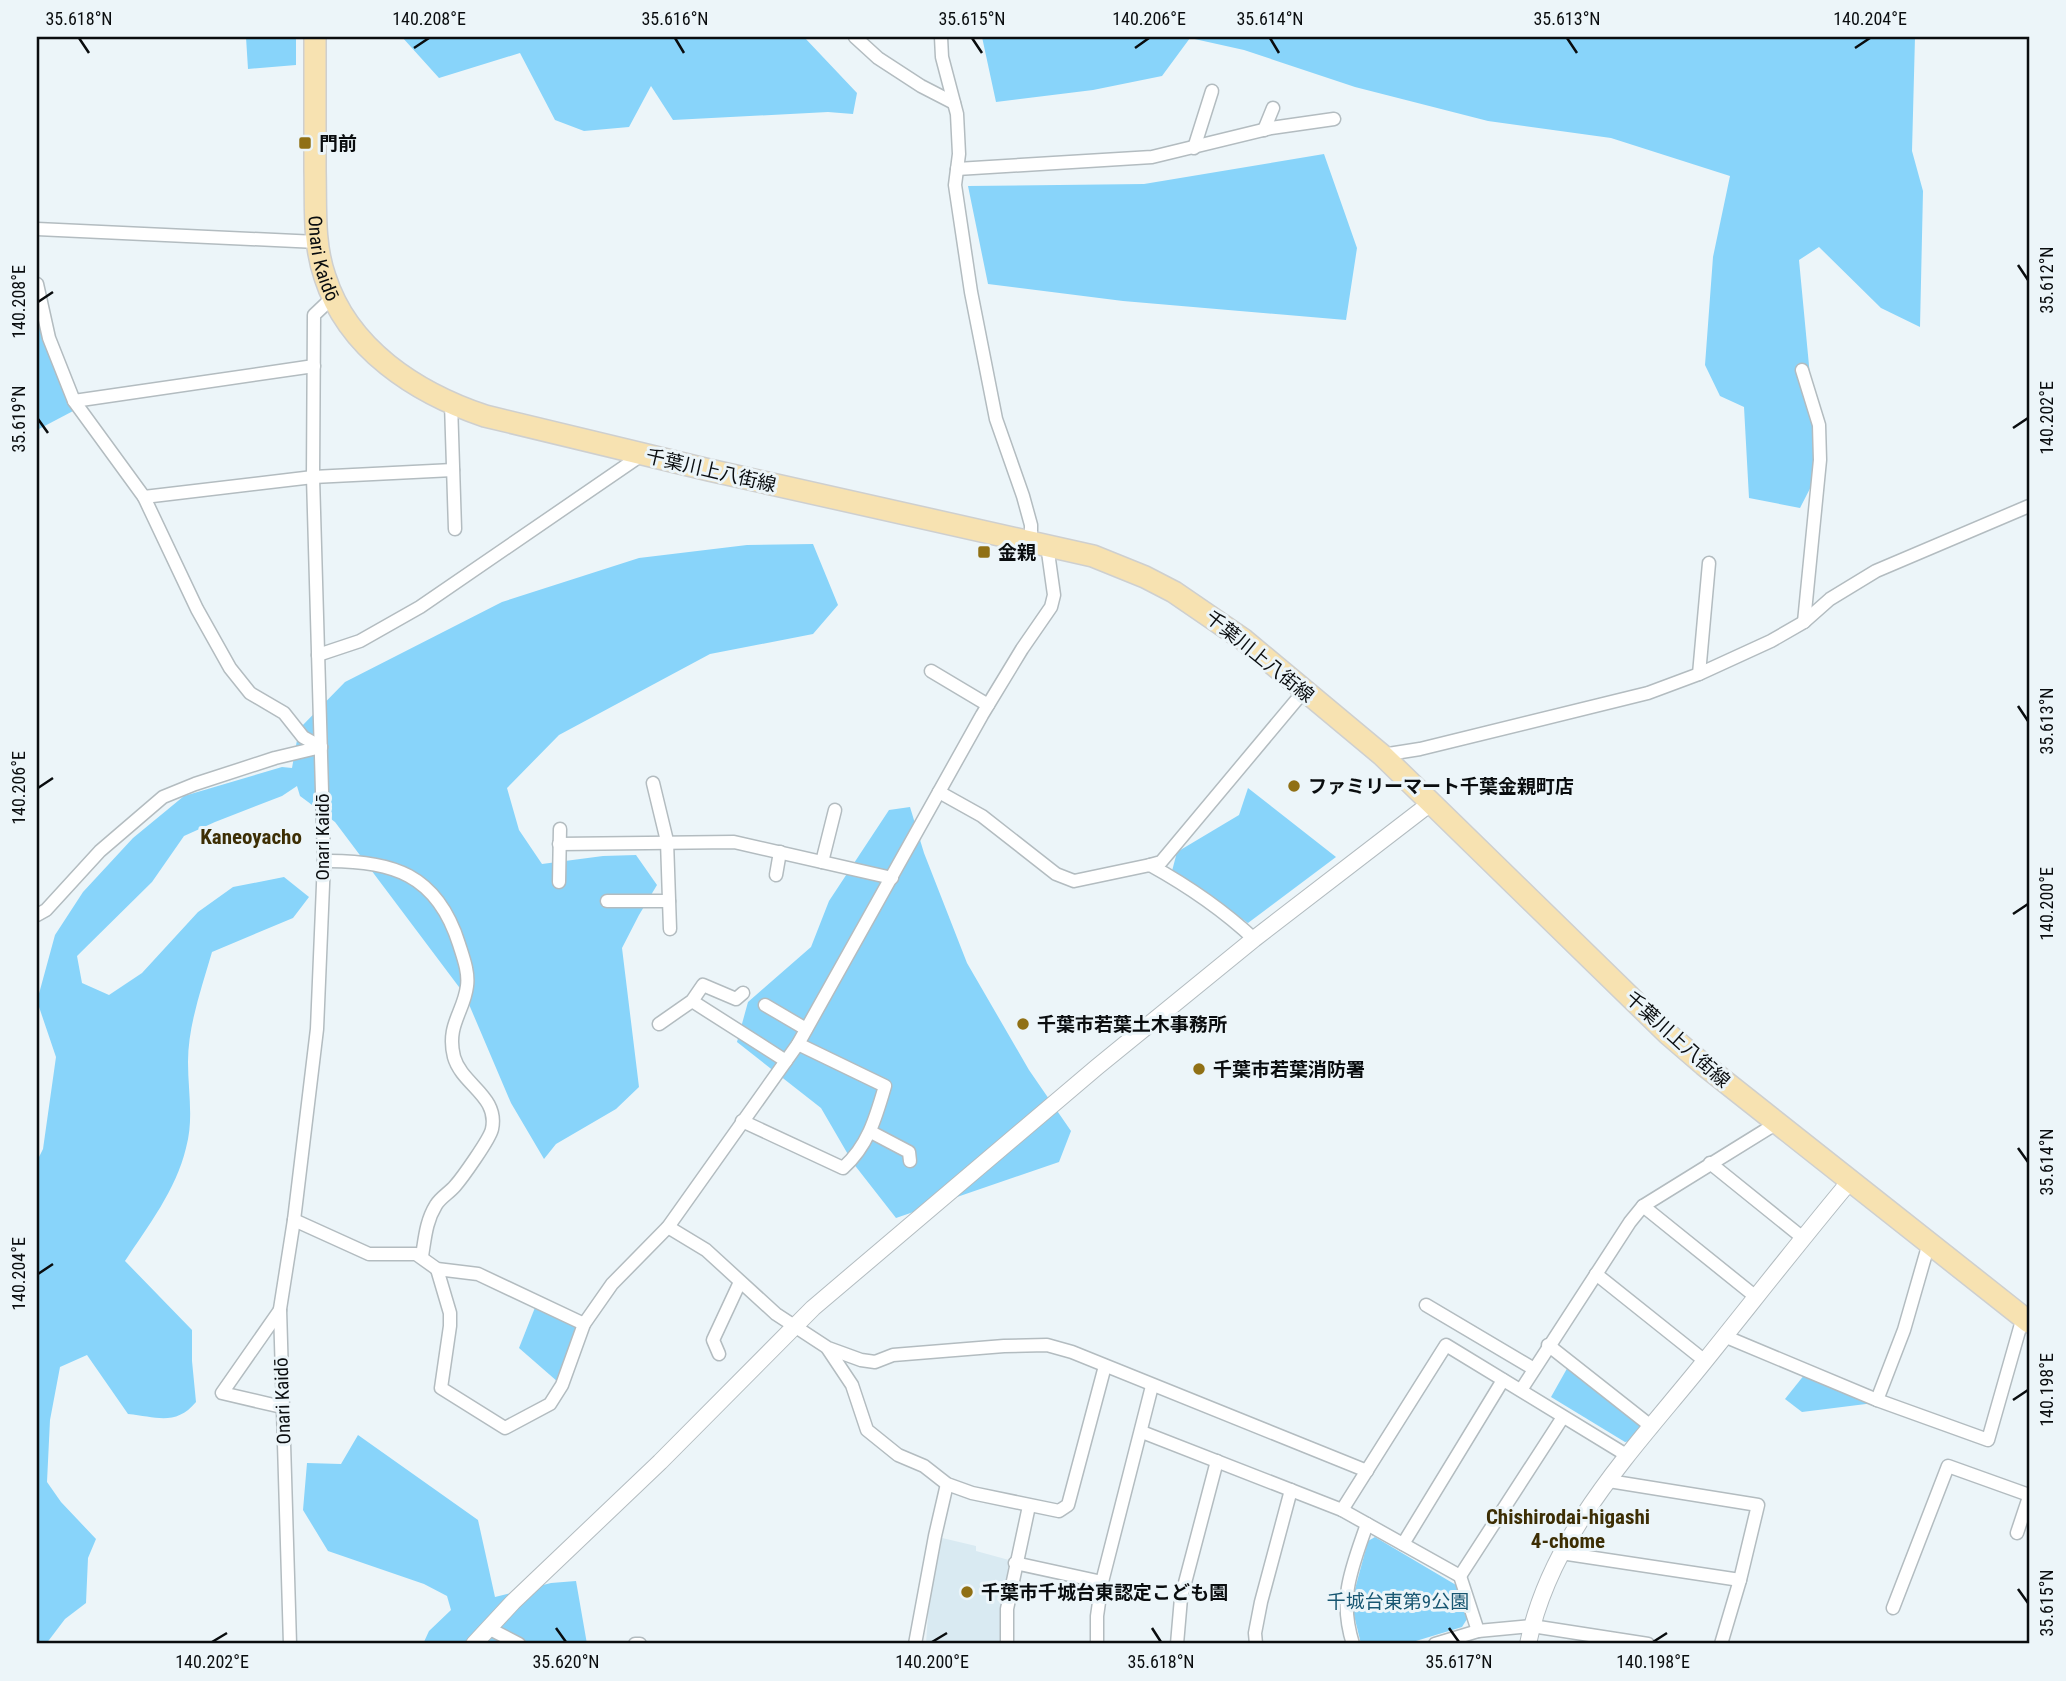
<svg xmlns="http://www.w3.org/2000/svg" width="2066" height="1681" font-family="'Roboto Condensed','Noto Sans JP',sans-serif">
<rect width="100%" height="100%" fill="#ecf5f9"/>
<path fill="#d9eaf2" d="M 938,1537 L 976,1546 L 976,1551 L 1009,1560 L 1003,1614 L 1003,1644 L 926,1644 L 929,1599 Z"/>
<g fill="#88d4fa">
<path d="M 246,37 L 296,37 L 296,65 L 248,69 Z"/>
<path d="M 402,37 L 804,37 L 857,93 L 853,114 L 828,112 L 673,120 L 651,86 L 629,127 L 584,131 L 555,120 L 520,53 L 439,78 Z"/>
<path d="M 982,37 L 1915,37 L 1912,151 L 1923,191 L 1920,327 L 1881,308 L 1819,247 L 1799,260 L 1819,471 L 1800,508 L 1749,498 L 1744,407 L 1720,396 L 1705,365 L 1713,257 L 1730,176 L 1611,138 L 1488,121 L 1355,87 L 1244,50 L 1190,38 L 1162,76 L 1093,90 L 996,102 Z"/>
<path d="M 1324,154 L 1357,248 L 1346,320 L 1123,301 L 988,284 L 968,186 L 1144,184 Z"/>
<path d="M 43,323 L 75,410 L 37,430 L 37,325 Z"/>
<path d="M 813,544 L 838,605 L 813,634 L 710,654 L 559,735 L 507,788 L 519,830 L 542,864 L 603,856 L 636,855 L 657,885 L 639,915 L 622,948 L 639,1087 L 616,1109 L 556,1144 L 544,1159 L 511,1103 L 465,995 L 335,822 L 300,796 L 297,786 L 282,796 L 215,822 L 184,836 L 152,882 L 77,956 L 82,983 L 109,995 L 142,973 L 198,912 L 233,887 L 284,877 L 309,897 L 293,918 L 212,952 C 202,987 188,1025 188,1062 C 188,1092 194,1119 186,1148 C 176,1190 148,1226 125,1261 L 192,1330 L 192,1361 L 196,1402 C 176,1426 157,1417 128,1414 L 87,1355 L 60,1367 L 50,1420 L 47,1482 L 61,1502 L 96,1539 L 88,1558 L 86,1603 L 65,1619 L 46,1644 L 37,1644 L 37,1161 L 43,1149 L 56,1057 L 37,1001 L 55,935 L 83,892 L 133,838 L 184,796 L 282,767 L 292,768 L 299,729 L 345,682 L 502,602 L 639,558 L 747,545 Z"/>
<path d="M 1248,788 L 1336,857 L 1248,923 L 1172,871 L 1177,852 L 1239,815 Z"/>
<path d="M 910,807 L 924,853 L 967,963 L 1029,1070 L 1071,1131 L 1059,1162 L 896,1218 L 853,1163 L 821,1108 L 737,1042 L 748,1002 L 811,947 L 829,901 L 889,810 Z"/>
<path d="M 536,1305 L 580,1328 L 558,1382 L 519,1348 Z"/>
<path d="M 1569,1365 L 1637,1421 L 1640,1428 L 1630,1441 L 1625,1442 L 1551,1397 Z"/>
<path d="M 1805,1374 L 1874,1403 L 1802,1412 L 1785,1399 Z"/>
<path d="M 358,1435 L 478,1520 L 495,1597 L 551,1583 L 576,1581 L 587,1644 L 423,1644 L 429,1631 L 451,1610 L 447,1596 L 424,1584 L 328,1551 L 303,1510 L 307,1463 L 341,1464 Z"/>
<path d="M 1375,1537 L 1456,1585 L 1467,1619 L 1462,1627 L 1406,1644 L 1361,1644 L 1353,1611 L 1355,1589 L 1368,1541 Z"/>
</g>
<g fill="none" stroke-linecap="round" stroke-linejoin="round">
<g stroke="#b3bcc0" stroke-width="15">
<g id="minor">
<path d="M 855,37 L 878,58 L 921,86 L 954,103"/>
<path d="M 941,37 L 942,57 L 957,114 L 959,154 L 955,185 L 971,292 L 996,419 L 1023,496 L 1031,525 L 1031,541"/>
<path d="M 1264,130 L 1273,108"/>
<path d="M 1194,148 L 1212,91"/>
<path d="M 957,169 L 1152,157 L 1271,128 L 1334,119"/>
<path d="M 37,229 L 317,242"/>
<path d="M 37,284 L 49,338 L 74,401 L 144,497 L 197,609 L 230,668 L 250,693 L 284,713 L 303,737 L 321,747"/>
<path d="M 1802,370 L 1819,425 L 1820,460 L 1804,622"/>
<path d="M 74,401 L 314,366"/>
<path d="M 451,403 L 455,529"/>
<path d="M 144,497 L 313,477 L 453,470"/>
<path d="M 318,655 L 360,641 L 420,607 L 643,454"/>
<path d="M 931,671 L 988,705"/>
<path d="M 1699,674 L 1709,563"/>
<path d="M 1382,755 L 1420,749 L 1648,693 L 1699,674 L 1771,641 L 1804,622 L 1830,599 L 1876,571 L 2029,506"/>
<path d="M 653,783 L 667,841 L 670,929"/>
<path d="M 939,792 L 982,816 L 1056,874 L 1074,881 L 1150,865 C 1188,886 1222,909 1254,939"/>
<path d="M 559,844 L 734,842 L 892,878"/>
<path d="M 324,861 C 392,860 437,874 459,944 C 463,957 469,972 467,986 C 464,1012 446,1025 454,1057 C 462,1085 499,1096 492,1129 C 490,1139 462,1178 455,1186 C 449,1193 440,1198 436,1205 C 426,1221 425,1238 422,1256"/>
<path d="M 822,862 L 835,810"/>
<path d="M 1150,865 L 1161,862 L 1304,691"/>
<path d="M 776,875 L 780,852"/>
<path d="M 559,882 L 560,829"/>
<path d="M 607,901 L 669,901"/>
<path d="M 37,915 L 46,910 L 100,851 L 163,797 L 195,784 L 275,758 L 321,747"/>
<path d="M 692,1001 L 786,1061"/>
<path d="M 765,1005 L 806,1029"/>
<path d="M 659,1024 L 692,1001 L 703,985 L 736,999 L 743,993"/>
<path d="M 742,1121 L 843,1168 C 868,1146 876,1117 885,1086 L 798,1044"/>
<path d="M 871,1132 L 909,1152 L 910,1161"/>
<path d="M 1710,1163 L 1803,1238"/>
<path d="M 1643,1206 L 1756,1297"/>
<path d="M 294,1220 L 369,1254 L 416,1254 L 437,1269 L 478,1274 L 584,1324"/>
<path d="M 668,1227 L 706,1250 L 776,1314 L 828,1348 L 861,1360 L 875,1362 L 893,1355 L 1004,1346 L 1047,1345 L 1072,1352 L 1367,1471"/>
<path d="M 437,1269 L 450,1313 L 450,1326 L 441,1388 L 505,1428 L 550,1404 L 562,1385 L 584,1324 L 612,1284 L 668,1227 L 798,1044 L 982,715 L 1022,649 L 1051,607 L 1054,595 L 1047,545"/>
<path d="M 1596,1274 L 1705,1361"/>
<path d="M 1426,1305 L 1534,1369"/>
<path d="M 280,1310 L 222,1393 L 282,1407"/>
<path d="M 1724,1336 L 1877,1400 L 1988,1440 L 2023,1317"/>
<path d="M 1548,1345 L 1652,1427"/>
<path d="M 828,1349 L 852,1385 L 867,1430 L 898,1455 L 924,1466 L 947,1484 L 972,1493 L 1059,1511 L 1068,1505 L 1105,1366"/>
<path d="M 719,1354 L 713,1340 L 740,1282"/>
<path d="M 1521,1390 L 1630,1222 L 1643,1206 L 1777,1123"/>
<path d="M 1877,1400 L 1904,1330 L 1929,1243"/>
<path d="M 1142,1432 L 1342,1510 L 1460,1576 L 1478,1631"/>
<path d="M 1609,1481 L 1758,1505 L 1740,1580 L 1721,1644"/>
<path d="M 1342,1510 L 1446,1345 L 1628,1456"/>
<path d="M 2017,1533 L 2029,1497"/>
<path d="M 1403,1544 L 1503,1380"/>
<path d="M 1561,1553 L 1740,1580"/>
<path d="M 1015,1563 L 1102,1582"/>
<path d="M 1460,1576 L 1563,1417"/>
<path d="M 1893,1608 L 1948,1466 L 2029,1495"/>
<path d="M 488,1628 L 519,1644"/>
<path d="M 290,1644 L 280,1309 L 294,1220 L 317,1029 L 324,861 L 313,477 L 314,315 L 333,297"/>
<path d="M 635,1644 L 640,1644"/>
<path d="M 915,1644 L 935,1536 L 947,1484"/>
<path d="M 1007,1644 L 1007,1609 L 1029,1506"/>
<path d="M 1097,1644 L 1097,1616 L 1102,1582 L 1152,1386"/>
<path d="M 1177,1644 L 1181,1598 L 1217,1461"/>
<path d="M 1256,1644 L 1255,1633 L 1261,1602 L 1291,1490"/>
<path d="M 1353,1644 C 1338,1597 1352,1568 1367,1524"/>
<path d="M 1435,1644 L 1478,1631 L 1532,1626 L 1648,1644"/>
</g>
</g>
<g stroke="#b3bcc0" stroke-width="18">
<g id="tertiary">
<path d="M 474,1644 L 513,1602 L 660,1462 L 813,1308 L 1097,1067 L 1254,939 L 1432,802"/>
<path d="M 1528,1644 C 1550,1535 1632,1451 1700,1367 C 1750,1305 1799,1242 1850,1181"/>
</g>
</g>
<g stroke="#cecfcf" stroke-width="24">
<g id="primary">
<path id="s1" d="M 315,37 C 315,81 315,126 315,171 C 316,206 313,243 325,277 C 348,349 416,393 485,416 L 709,470 L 1093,556 L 1145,577 L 1174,592 L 1244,640 L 1382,755 L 1668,1034 L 1704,1065 L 2029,1322"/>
</g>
</g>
<use href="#minor" stroke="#fff" stroke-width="12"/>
<use href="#tertiary" stroke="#fff" stroke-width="16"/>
<use href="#primary" stroke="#f7e2b1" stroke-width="21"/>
</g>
<path fill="none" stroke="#0a0d0f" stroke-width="2.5" d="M 79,38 L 89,53M 675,38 L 684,53M 972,38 L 982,53M 1270,38 L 1279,53M 1567,38 L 1577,53M 414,48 L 429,38M 1135,48 L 1149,38M 1855,48 L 1870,38M 2018,265 L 2028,280M 38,302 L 53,292M 38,419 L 48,433M 2013,428 L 2028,418M 2018,706 L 2028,721M 38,788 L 53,778M 2013,914 L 2028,904M 2018,1148 L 2028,1162M 38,1274 L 53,1264M 2013,1400 L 2028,1390M 2018,1589 L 2028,1603M 556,1628 L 566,1642M 1152,1628 L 1161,1642M 1449,1628 L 1459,1642M 212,1642 L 227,1633M 932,1642 L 947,1633M 1653,1642 L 1667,1633"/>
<g fill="#907015" stroke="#ecf5f9" stroke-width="2.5">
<rect x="298" y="136" width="14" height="14" rx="3.5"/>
<rect x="977" y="545" width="14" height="14" rx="3.5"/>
<circle cx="1294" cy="786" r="7"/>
<circle cx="1023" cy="1024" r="7"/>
<circle cx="1199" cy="1069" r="7"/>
<circle cx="967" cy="1592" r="7"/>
</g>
<g text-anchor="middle" stroke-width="6" stroke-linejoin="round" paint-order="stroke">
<g font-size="19" font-weight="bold" fill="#0a0d0f" stroke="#ecf5f9" text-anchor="start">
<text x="319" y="150">門前</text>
<text x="998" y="559">金親</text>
<text x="1308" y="793">ファミリーマート千葉金親町店</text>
<text x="1037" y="1031">千葉市若葉土木事務所</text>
<text x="1213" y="1076">千葉市若葉消防署</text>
<text x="981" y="1599">千葉市千城台東認定こども園</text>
</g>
<g font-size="19" fill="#0a0d0f" stroke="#ecf5f9">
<text dy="7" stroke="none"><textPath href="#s1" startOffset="222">Onari Kaidō</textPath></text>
<text transform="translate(711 470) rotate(13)" y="7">千葉川上八街線</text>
<text transform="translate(1260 656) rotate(39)" y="7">千葉川上八街線</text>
<text transform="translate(322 837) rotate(-90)" y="7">Onari Kaidō</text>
<text transform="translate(1678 1039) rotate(42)" y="7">千葉川上八街線</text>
<text transform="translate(282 1401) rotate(-92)" y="7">Onari Kaidō</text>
</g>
<g font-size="19" fill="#175671" stroke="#ecf5f9">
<text x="1398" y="1608">千城台東第9公園</text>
</g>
<g font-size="21" font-weight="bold" fill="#3d2e04" stroke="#ecf5f9">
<text x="251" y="844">Kaneoyacho</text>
<text x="1568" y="1524">Chishirodai-higashi<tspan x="1568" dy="24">4-chome</tspan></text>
</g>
</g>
<rect width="2066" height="1681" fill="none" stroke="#ecf5f9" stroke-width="77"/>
<rect x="38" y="38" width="1990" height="1604" fill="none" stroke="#0a0d0f" stroke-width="2.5"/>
<g font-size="18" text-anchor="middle" fill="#0a0d0f">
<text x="79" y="25">35.618°N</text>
<text x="429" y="25">140.208°E</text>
<text x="675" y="25">35.616°N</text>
<text x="972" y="25">35.615°N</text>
<text x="1149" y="25">140.206°E</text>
<text x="1270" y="25">35.614°N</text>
<text x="1567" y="25">35.613°N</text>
<text x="1870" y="25">140.204°E</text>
<text transform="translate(2047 280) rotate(-90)" y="6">35.612°N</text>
<text transform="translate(19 302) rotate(-90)" y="6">140.208°E</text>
<text transform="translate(2047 418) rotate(-90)" y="6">140.202°E</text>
<text transform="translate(19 419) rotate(-90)" y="6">35.619°N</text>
<text transform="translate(2047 721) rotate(-90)" y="6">35.613°N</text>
<text transform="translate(19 788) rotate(-90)" y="6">140.206°E</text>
<text transform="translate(2047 904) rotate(-90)" y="6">140.200°E</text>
<text transform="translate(2047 1162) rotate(-90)" y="6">35.614°N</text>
<text transform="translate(19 1274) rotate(-90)" y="6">140.204°E</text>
<text transform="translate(2047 1390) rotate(-90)" y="6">140.198°E</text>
<text transform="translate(2047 1603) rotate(-90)" y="6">35.615°N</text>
<text x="212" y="1668">140.202°E</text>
<text x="566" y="1668">35.620°N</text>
<text x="932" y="1668">140.200°E</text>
<text x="1161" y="1668">35.618°N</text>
<text x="1459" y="1668">35.617°N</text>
<text x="1653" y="1668">140.198°E</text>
</g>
</svg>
